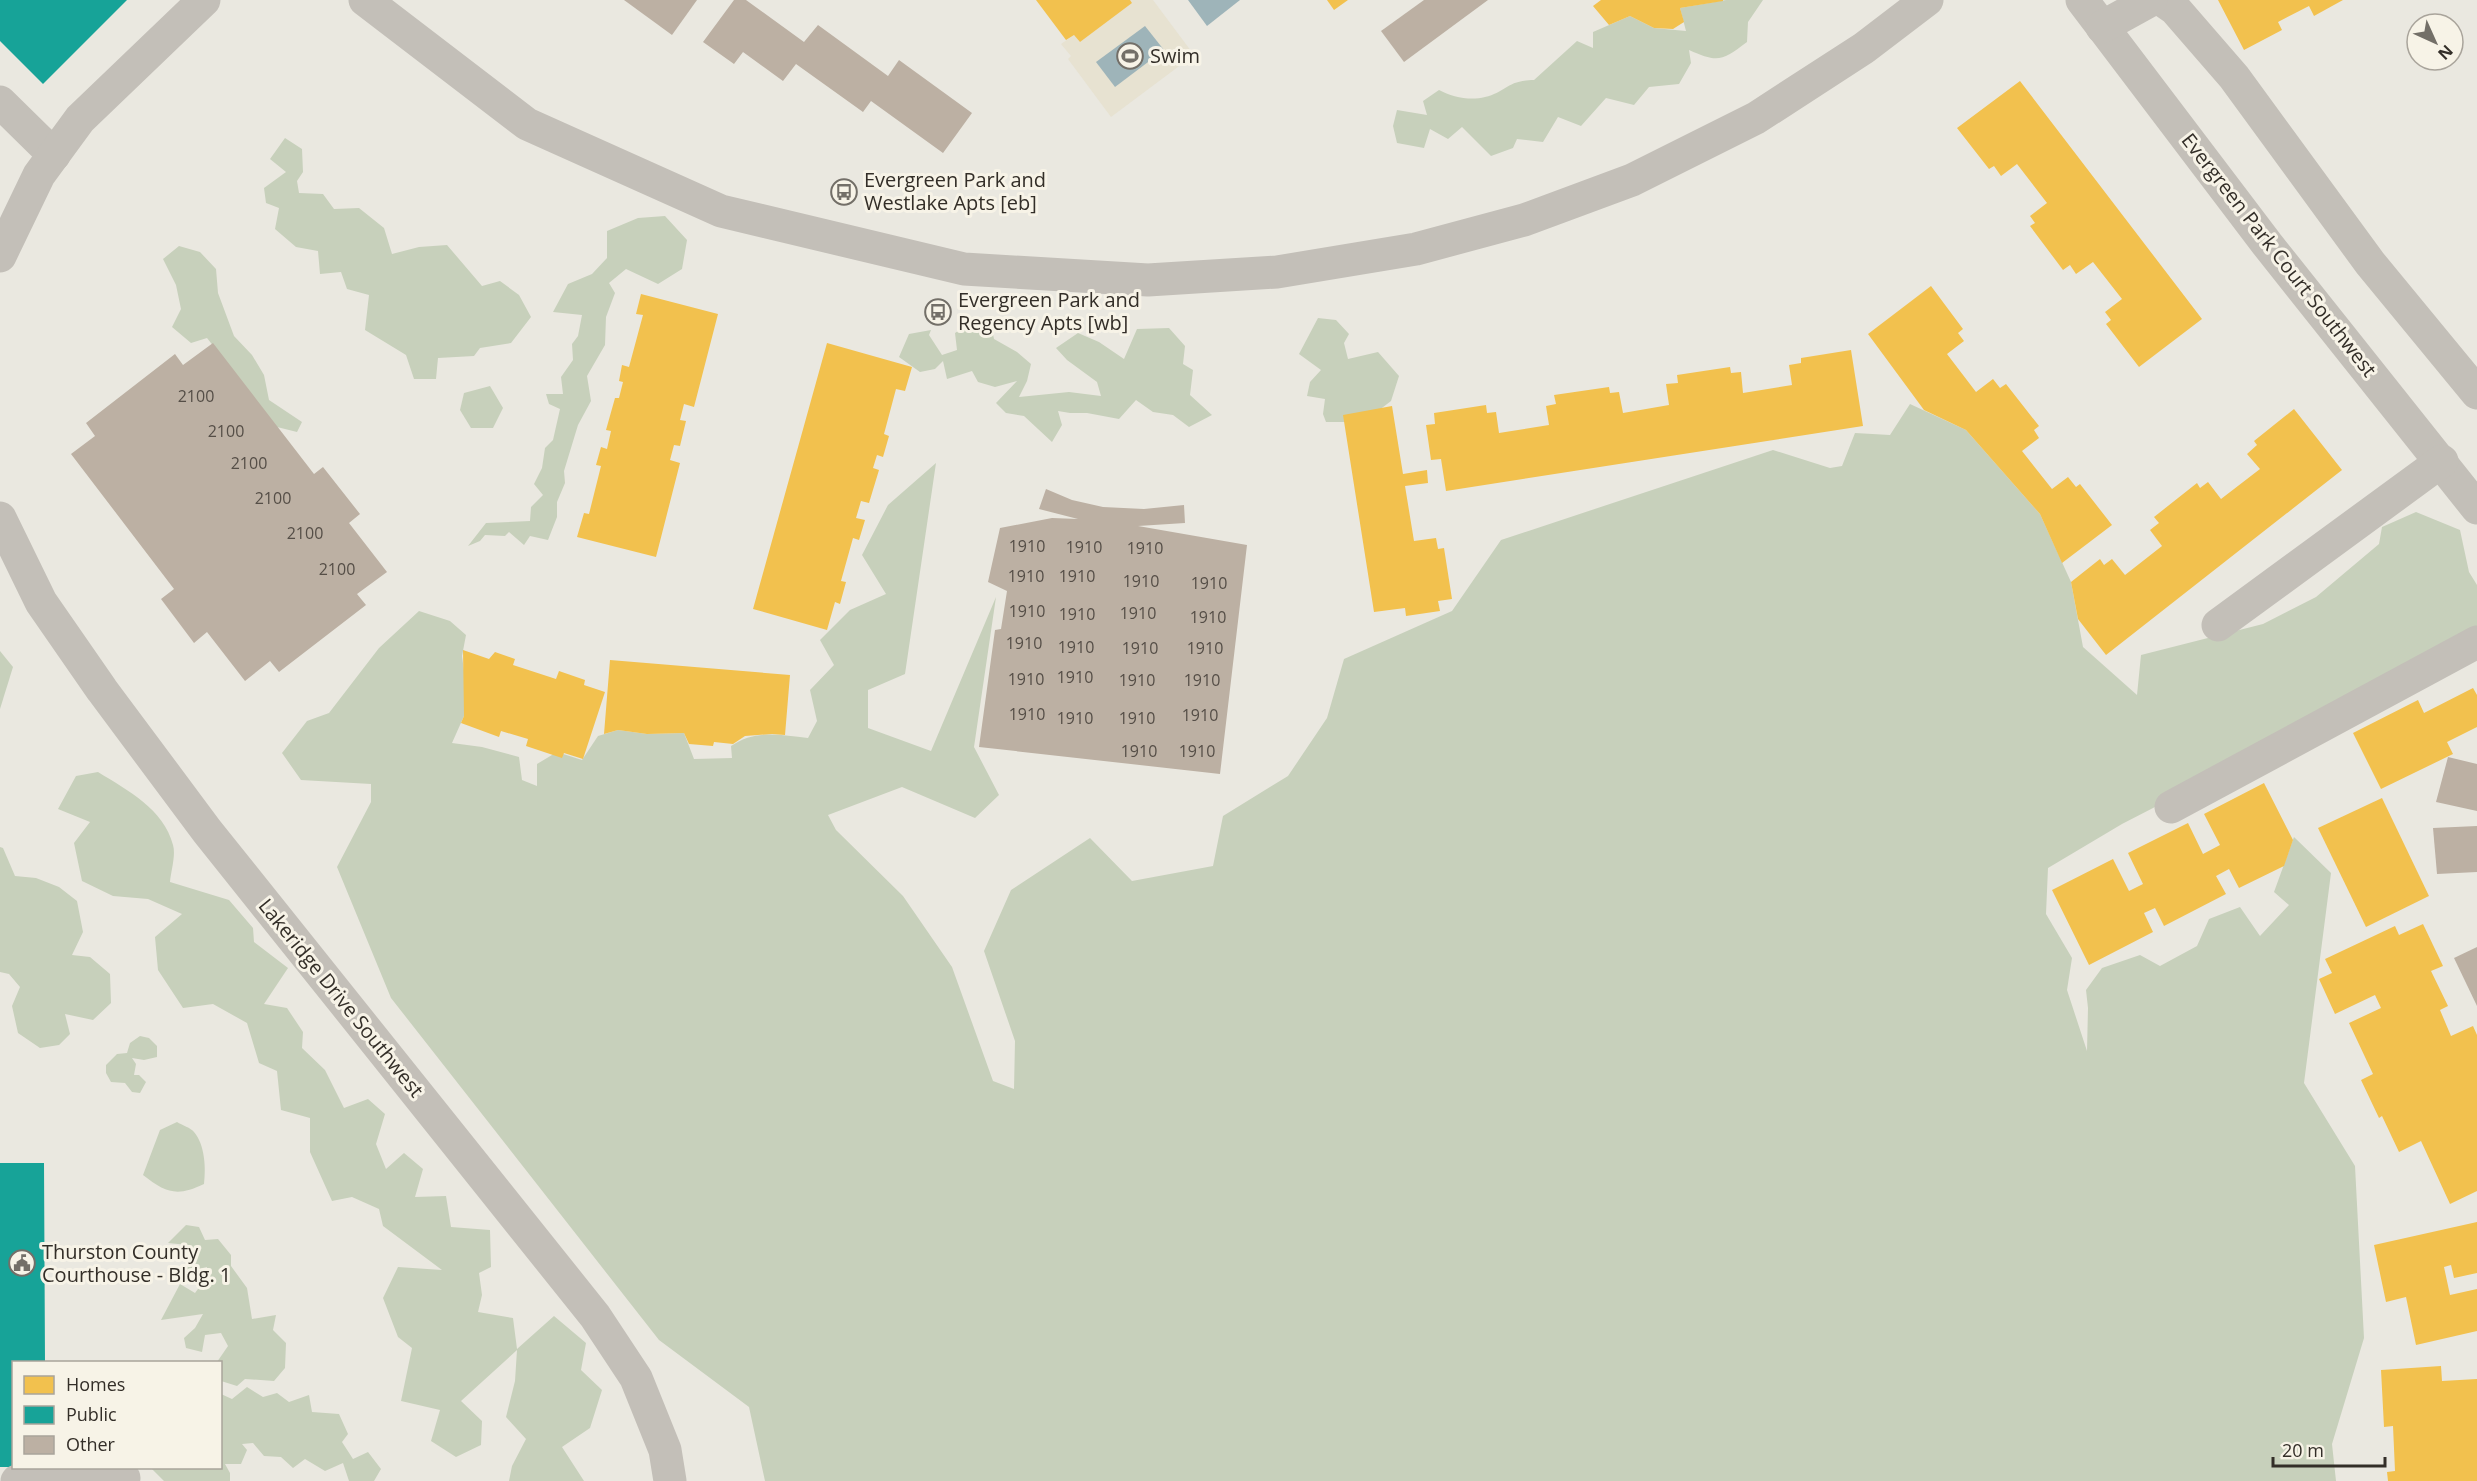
<svg xmlns="http://www.w3.org/2000/svg" width="2477" height="1481" font-family="'Open Sans',sans-serif">
<rect width="100%" height="100%" fill="#eae8e0"/>
<g fill="#c7d0bb">
<path d="M 1726,0 L 1763,0 L 1748,22 L 1747,42 C 1722,61 1718,63 1689,50 L 1691,63 L 1679,84 L 1649,87 L 1634,105 L 1606,98 L 1581,126 L 1558,117 L 1543,142 L 1517,139 L 1513,148 L 1491,156 L 1462,127 L 1448,139 L 1430,129 L 1424,148 L 1397,143 L 1393,126 L 1397,110 L 1427,115 L 1423,101 L 1439,90 C 1452,97 1470,101 1485,97 C 1506,92 1507,80 1534,80 L 1577,41 L 1593,48 L 1593,32 L 1630,16 L 1654,28 L 1686,31 L 1680,8 Z"/>
<path d="M 285,138 L 302,149 L 303,172 L 297,181 L 299,193 L 323,194 L 334,209 L 359,208 L 384,228 L 392,254 L 419,247 L 447,245 L 482,286 L 500,281 L 519,295 L 531,317 L 511,343 L 480,348 L 474,356 L 438,358 L 436,379 L 414,379 L 406,355 L 365,330 L 369,295 L 347,289 L 341,272 L 320,274 L 318,251 L 296,247 L 275,229 L 279,208 L 266,203 L 264,188 L 286,172 L 270,159 Z"/>
<path d="M 665,216 L 687,240 L 682,269 L 658,284 L 626,269 L 609,283 L 615,293 L 606,317 L 605,345 L 587,376 L 591,401 L 578,425 L 564,471 L 565,483 L 557,502 L 557,517 L 548,540 L 530,536 L 524,545 L 509,532 L 505,536 L 485,535 L 480,541 L 468,546 L 486,523 L 530,521 L 531,507 L 543,495 L 534,484 L 542,468 L 545,448 L 553,440 L 560,409 L 549,404 L 546,394 L 563,394 L 561,377 L 573,360 L 572,344 L 578,336 L 582,315 L 553,312 L 568,284 L 592,274 L 607,258 L 607,231 L 638,218 Z"/>
<path d="M 179,246 L 200,252 L 216,269 L 218,293 L 234,336 L 252,355 L 264,375 L 269,400 L 302,422 L 297,432 L 277,427 L 207,338 L 191,343 L 172,327 L 181,309 L 176,285 L 163,259 Z"/>
<path d="M 1318,318 L 1336,320 L 1349,334 L 1344,343 L 1348,359 L 1378,352 L 1399,376 L 1391,401 L 1370,417 L 1353,422 L 1326,422 L 1323,414 L 1325,399 L 1307,396 L 1310,382 L 1321,370 L 1299,354 Z"/>
<path d="M 975,320 L 992,330 L 994,339 L 1017,352 L 1031,364 L 1027,381 L 1019,397 L 1069,392 L 1101,396 L 1097,382 L 1067,360 L 1056,348 L 1078,333 L 1099,342 L 1124,359 L 1137,329 L 1169,328 L 1185,346 L 1183,364 L 1193,370 L 1190,395 L 1212,415 L 1189,427 L 1173,415 L 1153,412 L 1136,400 L 1119,419 L 1087,413 L 1070,413 L 1058,411 L 1062,425 L 1052,442 L 1024,416 L 1006,413 L 996,403 L 1017,381 L 995,387 L 978,382 L 972,371 L 947,379 L 943,361 L 935,369 L 920,372 L 899,357 L 909,334 L 931,330 L 929,335 L 942,355 L 957,350 L 955,333 Z"/>
<path d="M 490,386 L 503,408 L 493,428 L 471,428 L 460,410 L 464,393 Z"/>
<path d="M 1910,404 L 1966,430 L 2040,514 L 2071,582 L 2083,647 L 2137,695 L 2141,655 L 2263,624 L 2316,597 L 2379,544 L 2382,527 L 2416,512 L 2460,530 L 2469,572 L 2477,585 L 2477,641 L 2122,824 L 2048,868 L 2046,914 L 2072,958 L 2067,990 L 2087,1051 L 2088,1008 L 2086,990 L 2102,968 L 2140,955 L 2160,966 L 2197,946 L 2209,919 L 2240,907 L 2260,936 L 2289,905 L 2274,892 L 2294,837 L 2331,873 L 2304,1083 L 2355,1166 L 2364,1338 L 2332,1444 L 2336,1481 L 765,1481 L 749,1407 L 659,1340 L 391,998 L 337,867 L 371,802 L 371,784 L 301,780 L 282,753 L 307,721 L 329,713 L 379,648 L 419,611 L 450,621 L 466,635 L 462,656 L 465,678 L 464,716 L 452,743 L 482,747 L 519,757 L 522,780 L 537,786 L 537,764 L 557,752 L 582,760 L 598,736 L 618,730 L 647,734 L 684,733 L 694,759 L 732,758 L 731,746 C 756,729 779,735 808,738 L 817,721 L 810,690 L 834,665 L 820,640 L 850,610 L 886,594 L 862,555 L 888,505 L 936,463 L 905,674 L 868,690 L 868,728 L 931,751 L 996,597 L 974,747 L 999,795 L 975,818 L 902,787 L 828,815 L 836,830 L 903,896 L 952,967 L 993,1081 L 1014,1089 L 1015,1041 L 984,951 L 1011,890 L 1090,838 L 1132,881 L 1213,866 L 1223,816 L 1288,776 L 1327,718 L 1344,659 L 1452,611 L 1501,540 L 1773,450 L 1830,468 L 1842,466 L 1855,433 L 1890,435 Z"/>
<path d="M 0,651 L 13,667 L 0,709 Z"/>
<path d="M 98,772 C 127,790 164,809 173,845 C 176,855 171,871 170,882 L 229,900 L 253,928 L 254,942 L 288,968 L 264,1004 L 287,1008 L 303,1032 L 302,1048 L 325,1070 L 344,1108 L 368,1099 L 385,1114 L 376,1144 L 386,1169 L 404,1153 L 423,1169 L 415,1197 L 446,1196 L 451,1227 L 490,1230 L 491,1267 L 479,1273 L 482,1295 L 478,1312 L 513,1318 L 517,1349 L 554,1316 L 586,1343 L 581,1370 L 602,1390 L 590,1428 L 562,1447 L 584,1481 L 509,1481 L 512,1466 L 526,1439 L 506,1417 L 515,1381 L 517,1350 L 461,1401 L 482,1421 L 481,1445 L 456,1457 L 431,1441 L 440,1410 L 401,1401 L 412,1348 L 398,1337 L 383,1298 L 398,1267 L 442,1270 L 383,1226 L 379,1209 L 352,1197 L 332,1201 L 310,1152 L 310,1118 L 281,1110 L 277,1071 L 259,1063 L 247,1023 L 213,1004 L 183,1008 L 158,970 L 155,937 L 182,914 L 148,899 L 113,896 L 82,881 L 74,843 L 90,822 L 58,809 L 76,776 Z"/>
<path d="M 0,847 L 3,848 L 15,876 L 36,878 L 59,887 L 77,901 L 83,932 L 72,955 L 90,957 L 110,974 L 111,1003 L 93,1020 L 65,1014 L 70,1034 L 59,1045 L 40,1048 L 18,1033 L 12,1006 L 20,987 L 9,974 L 0,972 Z"/>
<path d="M 140,1036 L 149,1038 L 157,1046 L 157,1057 L 144,1060 L 132,1058 L 136,1064 L 134,1075 L 139,1075 L 146,1082 L 140,1093 L 132,1092 L 125,1083 L 111,1082 L 106,1073 L 106,1065 L 117,1054 L 127,1053 L 130,1043 Z"/>
<path d="M 177,1122 C 182,1125 191,1128 194,1132 C 205,1145 206,1168 204,1184 C 177,1197 166,1193 143,1175 L 160,1130 Z"/>
<path d="M 186,1225 L 199,1227 L 205,1240 L 218,1239 L 231,1255 L 231,1266 L 247,1288 L 252,1319 L 276,1315 L 273,1330 L 286,1343 L 285,1368 L 274,1381 L 245,1379 L 237,1386 L 221,1381 L 220,1362 L 217,1362 L 228,1346 L 221,1333 L 205,1335 L 202,1352 L 186,1348 L 184,1338 L 195,1328 L 203,1314 L 161,1320 L 180,1284 L 195,1293 L 206,1278 L 207,1267 L 182,1273 L 194,1257 L 188,1245 L 168,1243 Z"/>
<path d="M 247,1387 L 263,1397 L 277,1393 L 289,1402 L 309,1395 L 312,1412 L 339,1414 L 348,1434 L 342,1442 L 353,1459 L 368,1452 L 381,1469 L 374,1481 L 349,1481 L 343,1463 L 325,1471 L 305,1459 L 293,1468 L 281,1457 L 264,1456 L 253,1443 L 242,1444 L 247,1450 L 241,1464 L 225,1464 L 230,1473 L 230,1481 L 164,1481 L 151,1468 L 220,1468 L 221,1394 L 232,1399 Z"/>
</g>
<path fill="#e7e2d1" d="M 1130,0 L 1153,0 L 1194,55 L 1111,117 L 1068,59 L 1071,56 L 1061,44 L 1074,35 L 1080,42 L 1132,3 Z"/>
<g fill="#9eb4b9">
<path d="M 1188,0 L 1240,0 L 1207,26 Z"/>
<path d="M 1145,26 L 1164,50 L 1115,87 L 1096,62 Z"/>
</g>
<g fill="#f2c14e">
<path d="M 1036,0 L 1130,0 L 1132,3 L 1080,42 L 1074,35 L 1066,40 Z"/>
<path d="M 1327,0 L 1348,0 L 1334,10 Z"/>
<path d="M 1601,0 L 1723,0 L 1723,1 L 1680,8 L 1684,22 L 1673,29 L 1654,28 L 1630,16 L 1609,25 L 1593,6 Z"/>
<path d="M 2218,0 L 2343,0 L 2314,16 L 2309,6 L 2278,22 L 2282,30 L 2244,50 Z"/>
<path d="M 2020,81 L 2202,319 L 2139,367 L 2106,324 L 2111,320 L 2105,312 L 2122,299 L 2093,262 L 2076,274 L 2070,265 L 2063,270 L 2030,226 L 2035,223 L 2030,216 L 2047,203 L 2017,164 L 2001,176 L 1994,166 L 1989,169 L 1957,128 Z"/>
<path d="M 1931,286 L 1963,329 L 1958,333 L 1964,341 L 1947,354 L 1976,392 L 1993,379 L 2000,388 L 2006,384 L 2039,426 L 2034,430 L 2039,438 L 2022,451 L 2052,489 L 2068,477 L 2076,487 L 2080,484 L 2112,525 L 2062,563 L 2040,514 L 1966,430 L 1924,410 L 1868,334 Z"/>
<path d="M 641,294 L 718,314 L 694,407 L 684,404 L 680,420 L 686,421 L 680,446 L 674,445 L 670,460 L 680,463 L 656,557 L 577,537 L 584,513 L 589,514 L 601,466 L 596,465 L 601,447 L 607,449 L 611,431 L 606,430 L 615,398 L 619,398 L 623,382 L 619,381 L 622,365 L 629,367 L 643,315 L 636,314 Z"/>
<path d="M 827,343 L 912,367 L 905,391 L 896,389 L 884,434 L 889,436 L 883,457 L 877,455 L 873,468 L 879,470 L 869,503 L 861,501 L 856,518 L 865,520 L 859,540 L 853,538 L 841,581 L 846,582 L 840,604 L 835,602 L 827,630 L 753,609 Z"/>
<path d="M 1851,350 L 1863,426 L 1446,491 L 1441,459 L 1431,460 L 1426,425 L 1435,424 L 1434,413 L 1486,405 L 1487,413 L 1496,412 L 1499,433 L 1549,425 L 1546,406 L 1556,404 L 1554,395 L 1609,387 L 1610,393 L 1619,392 L 1623,413 L 1669,405 L 1666,384 L 1678,383 L 1677,375 L 1730,367 L 1731,373 L 1741,372 L 1743,393 L 1792,385 L 1789,365 L 1801,363 L 1801,358 Z"/>
<path d="M 1392,406 L 1403,474 L 1427,470 L 1428,483 L 1405,486 L 1414,541 L 1436,538 L 1438,549 L 1444,548 L 1452,599 L 1438,601 L 1440,611 L 1406,616 L 1405,608 L 1374,612 L 1343,415 Z"/>
<path d="M 2294,409 L 2342,470 L 2106,655 L 2078,619 L 2071,582 L 2100,559 L 2104,565 L 2112,559 L 2125,575 L 2162,546 L 2150,530 L 2159,523 L 2154,517 L 2197,483 L 2200,488 L 2208,482 L 2221,499 L 2260,469 L 2247,454 L 2257,445 L 2254,441 Z"/>
<path d="M 463,650 L 489,659 L 495,652 L 515,659 L 513,665 L 556,679 L 559,671 L 585,680 L 584,685 L 605,692 L 583,759 L 564,753 L 562,758 L 526,746 L 528,739 L 501,731 L 499,737 L 461,723 L 464,716 Z"/>
<path d="M 610,660 L 790,675 L 785,735 L 772,734 L 745,736 L 733,744 L 714,742 L 713,746 L 689,744 L 684,733 L 647,734 L 618,730 L 604,734 Z"/>
<path d="M 2473,688 L 2477,695 L 2477,727 L 2447,742 L 2453,754 L 2381,789 L 2353,733 L 2418,700 L 2424,713 Z"/>
<path d="M 2264,783 L 2293,840 L 2284,866 L 2239,888 L 2229,869 L 2216,876 L 2226,894 L 2164,926 L 2155,908 L 2144,913 L 2153,932 L 2089,965 L 2052,890 L 2113,859 L 2129,891 L 2143,884 L 2128,853 L 2188,823 L 2203,854 L 2220,845 L 2204,814 Z"/>
<path d="M 2382,798 L 2429,896 L 2366,927 L 2318,828 Z"/>
<path d="M 2423,924 L 2443,966 L 2431,971 L 2448,1006 L 2440,1010 L 2451,1036 L 2473,1026 L 2477,1035 L 2477,1191 L 2450,1204 L 2421,1141 L 2399,1152 L 2382,1116 L 2379,1118 L 2361,1080 L 2373,1074 L 2349,1023 L 2381,1008 L 2375,995 L 2335,1014 L 2319,979 L 2332,973 L 2325,959 L 2395,926 L 2399,935 Z"/>
<path d="M 2477,1222 L 2477,1273 L 2454,1278 L 2451,1265 L 2444,1267 L 2450,1295 L 2477,1289 L 2477,1331 L 2416,1345 L 2406,1297 L 2386,1302 L 2374,1245 Z"/>
<path d="M 2441,1366 L 2442,1381 L 2477,1379 L 2477,1481 L 2388,1481 L 2387,1472 L 2395,1471 L 2393,1426 L 2384,1427 L 2381,1370 Z"/>
</g>
<g fill="#17a398">
<path d="M 0,0 L 127,0 L 43,84 L 0,41 Z"/>
<path d="M 0,1163 L 44,1163 L 45,1362 L 14,1362 L 14,1467 L 0,1467 Z"/>
</g>
<g fill="#bcb0a3">
<path d="M 624,0 L 697,0 L 672,35 Z"/>
<path d="M 734,0 L 746,0 L 804,42 L 818,25 L 888,76 L 899,60 L 972,113 L 943,153 L 871,101 L 863,112 L 796,64 L 783,81 L 743,52 L 734,64 L 703,42 Z"/>
<path d="M 1424,0 L 1488,0 L 1404,62 L 1381,31 Z"/>
<path d="M 213,343 L 314,474 L 323,467 L 360,514 L 349,523 L 387,572 L 357,594 L 366,605 L 279,672 L 270,661 L 245,681 L 207,632 L 194,643 L 161,599 L 174,589 L 71,454 L 95,436 L 86,423 L 175,354 L 183,365 Z"/>
<path d="M 1046,489 L 1072,500 L 1103,507 L 1144,509 L 1184,505 L 1185,523 L 1138,526 L 1247,545 L 1220,774 L 979,747 L 995,630 L 1001,629 L 1007,591 L 988,582 L 1000,528 L 1052,518 L 1078,519 L 1039,509 Z"/>
<path d="M 2448,757 L 2477,764 L 2477,811 L 2436,802 Z"/>
<path d="M 2477,826 L 2477,872 L 2437,874 L 2433,828 Z"/>
<path d="M 2477,947 L 2477,1006 L 2454,958 Z"/>
</g>
<g fill="none" stroke-linecap="round" stroke-linejoin="round">
<g stroke="#c3bfb8" stroke-width="33">
<path d="M 365,0 L 527,124 L 721,211 L 964,269 L 1148,280 L 1277,272 L 1416,249 L 1524,220 L 1632,180 L 1756,118 L 1864,48 L 1927,0"/>
<path d="M 2082,0 L 2267,244 L 2477,508"/>
<path d="M 2162,0 L 2175,9 L 2234,77 L 2370,263 L 2477,393"/>
<path d="M 2102,27 L 2151,0"/>
<path d="M 0,102 L 54,155"/>
<path d="M 0,256 L 39,175 L 80,119 L 204,0"/>
<path d="M 0,518 L 41,602 L 102,690 L 207,831 L 595,1316 L 636,1378 L 665,1450 L 670,1481"/>
<path d="M 2218,625 L 2442,461"/>
<path d="M 2171,807 L 2477,642"/>
<path d="M 17,1481 L 124,1478"/>
</g>
</g>
<defs>
<g id="stadium-ring" transform="scale(1.35)"><circle r="9.5" fill="#f7f3e7" stroke="#736f68" stroke-width="1.5"/><path d="M0-5a6.5 5 0 1 0 0 10a6.5 5 0 1 0 0-10ZM-3.5-1.8h7v3.6h-7Z" fill="#736f68"/></g>
<g id="bus-ring" transform="scale(1.35)"><circle r="9.5" fill="#f7f3e7" stroke="#736f68" stroke-width="1.5"/><path d="M-5-6H5V4H4V6H2V4H-2V6H-4V4H-5ZM-3.5-4V0h7V-4ZM-3.5 1.2v1.5H-2V1.2ZM2 1.2v1.5H3.5V1.2Z" fill="#736f68"/></g>
<g id="civic-ring" transform="scale(1.35)"><circle r="9.5" fill="#f7f3e7" stroke="#736f68" stroke-width="1.5"/><path d="M-.6-6.5H3V-4.5H.6V-3L4-1V1h2V6H-6V1h2V-1L-.6-3ZM-1.2 2.5V6h2.4V2.5Z" fill="#736f68"/></g>
</defs>
<g fill-rule="evenodd">
<use href="#stadium-ring" x="1130" y="56"/>
<use href="#bus-ring" x="844" y="192"/>
<use href="#bus-ring" x="938" y="312"/>
<use href="#civic-ring" x="22" y="1263"/>
</g>
<g text-anchor="middle" stroke-width="6" stroke-linejoin="round" paint-order="stroke">
<g font-size="16" fill="#554e47">
<text x="196" y="402">2100</text>
<text x="226" y="437">2100</text>
<text x="249" y="469">2100</text>
<text x="273" y="504">2100</text>
<text x="305" y="539">2100</text>
<text x="1027" y="552">1910</text>
<text x="1084" y="553">1910</text>
<text x="1145" y="554">1910</text>
<text x="337" y="575">2100</text>
<text x="1026" y="582">1910</text>
<text x="1077" y="582">1910</text>
<text x="1141" y="587">1910</text>
<text x="1209" y="589">1910</text>
<text x="1027" y="617">1910</text>
<text x="1138" y="619">1910</text>
<text x="1077" y="620">1910</text>
<text x="1208" y="623">1910</text>
<text x="1024" y="649">1910</text>
<text x="1076" y="653">1910</text>
<text x="1140" y="654">1910</text>
<text x="1205" y="654">1910</text>
<text x="1075" y="683">1910</text>
<text x="1026" y="685">1910</text>
<text x="1137" y="686">1910</text>
<text x="1202" y="686">1910</text>
<text x="1027" y="720">1910</text>
<text x="1200" y="721">1910</text>
<text x="1075" y="724">1910</text>
<text x="1137" y="724">1910</text>
<text x="1139" y="757">1910</text>
<text x="1197" y="757">1910</text>
</g>
<g font-size="20" fill="#332e28" stroke="#f7f3e7" text-anchor="start">
<text x="1150" y="63">Swim</text>
<text x="864" y="187">Evergreen Park and<tspan x="864" dy="23">Westlake Apts [eb]</tspan></text>
<text x="958" y="307">Evergreen Park and<tspan x="958" dy="23">Regency Apts [wb]</tspan></text>
<text x="42" y="1259">Thurston County<tspan x="42" dy="23">Courthouse - Bldg. 1</tspan></text>
</g>
<g font-size="20" fill="#332e28" stroke="#f7f3e7">
<text transform="translate(2279 255) rotate(52)" y="7">Evergreen Park Court Southwest</text>
<text transform="translate(341 998) rotate(51)" y="7">Lakeridge Drive Southwest</text>
</g>
</g>
<rect x="12" y="1361" width="210" height="108" fill="#f7f3e7" stroke="#a9a49b" stroke-width="1.5"/>
<rect x="24" y="1376" width="30" height="18" fill="#f2c14e" stroke="#a9a49b" stroke-width="1.5"/>
<text x="66" y="1391" font-size="18" fill="#332e28">Homes</text>
<rect x="24" y="1406" width="30" height="18" fill="#17a398" stroke="#a9a49b" stroke-width="1.5"/>
<text x="66" y="1421" font-size="18" fill="#332e28">Public</text>
<rect x="24" y="1436" width="30" height="18" fill="#bcb0a3" stroke="#a9a49b" stroke-width="1.5"/>
<text x="66" y="1451" font-size="18" fill="#332e28">Other</text>
<g transform="translate(2435 42) rotate(135)"><circle r="28" fill="#f7f3e7" stroke="#a9a49b" stroke-width="1.5"/>
<path d="M0-4.5L10 22L0 15L-10 22Z" fill="#736f68"/>
<text y="-9" font-size="16" font-weight="bold" text-anchor="middle" fill="#332e28">N</text>
</g>
<path d="M2273 1457v9h112v-9" fill="none" stroke="#332e28" stroke-width="3"/>
<text x="2282" y="1457" font-size="18" fill="#332e28" stroke="#f7f3e7" stroke-width="4.5" paint-order="stroke">20 m</text>
</svg>
